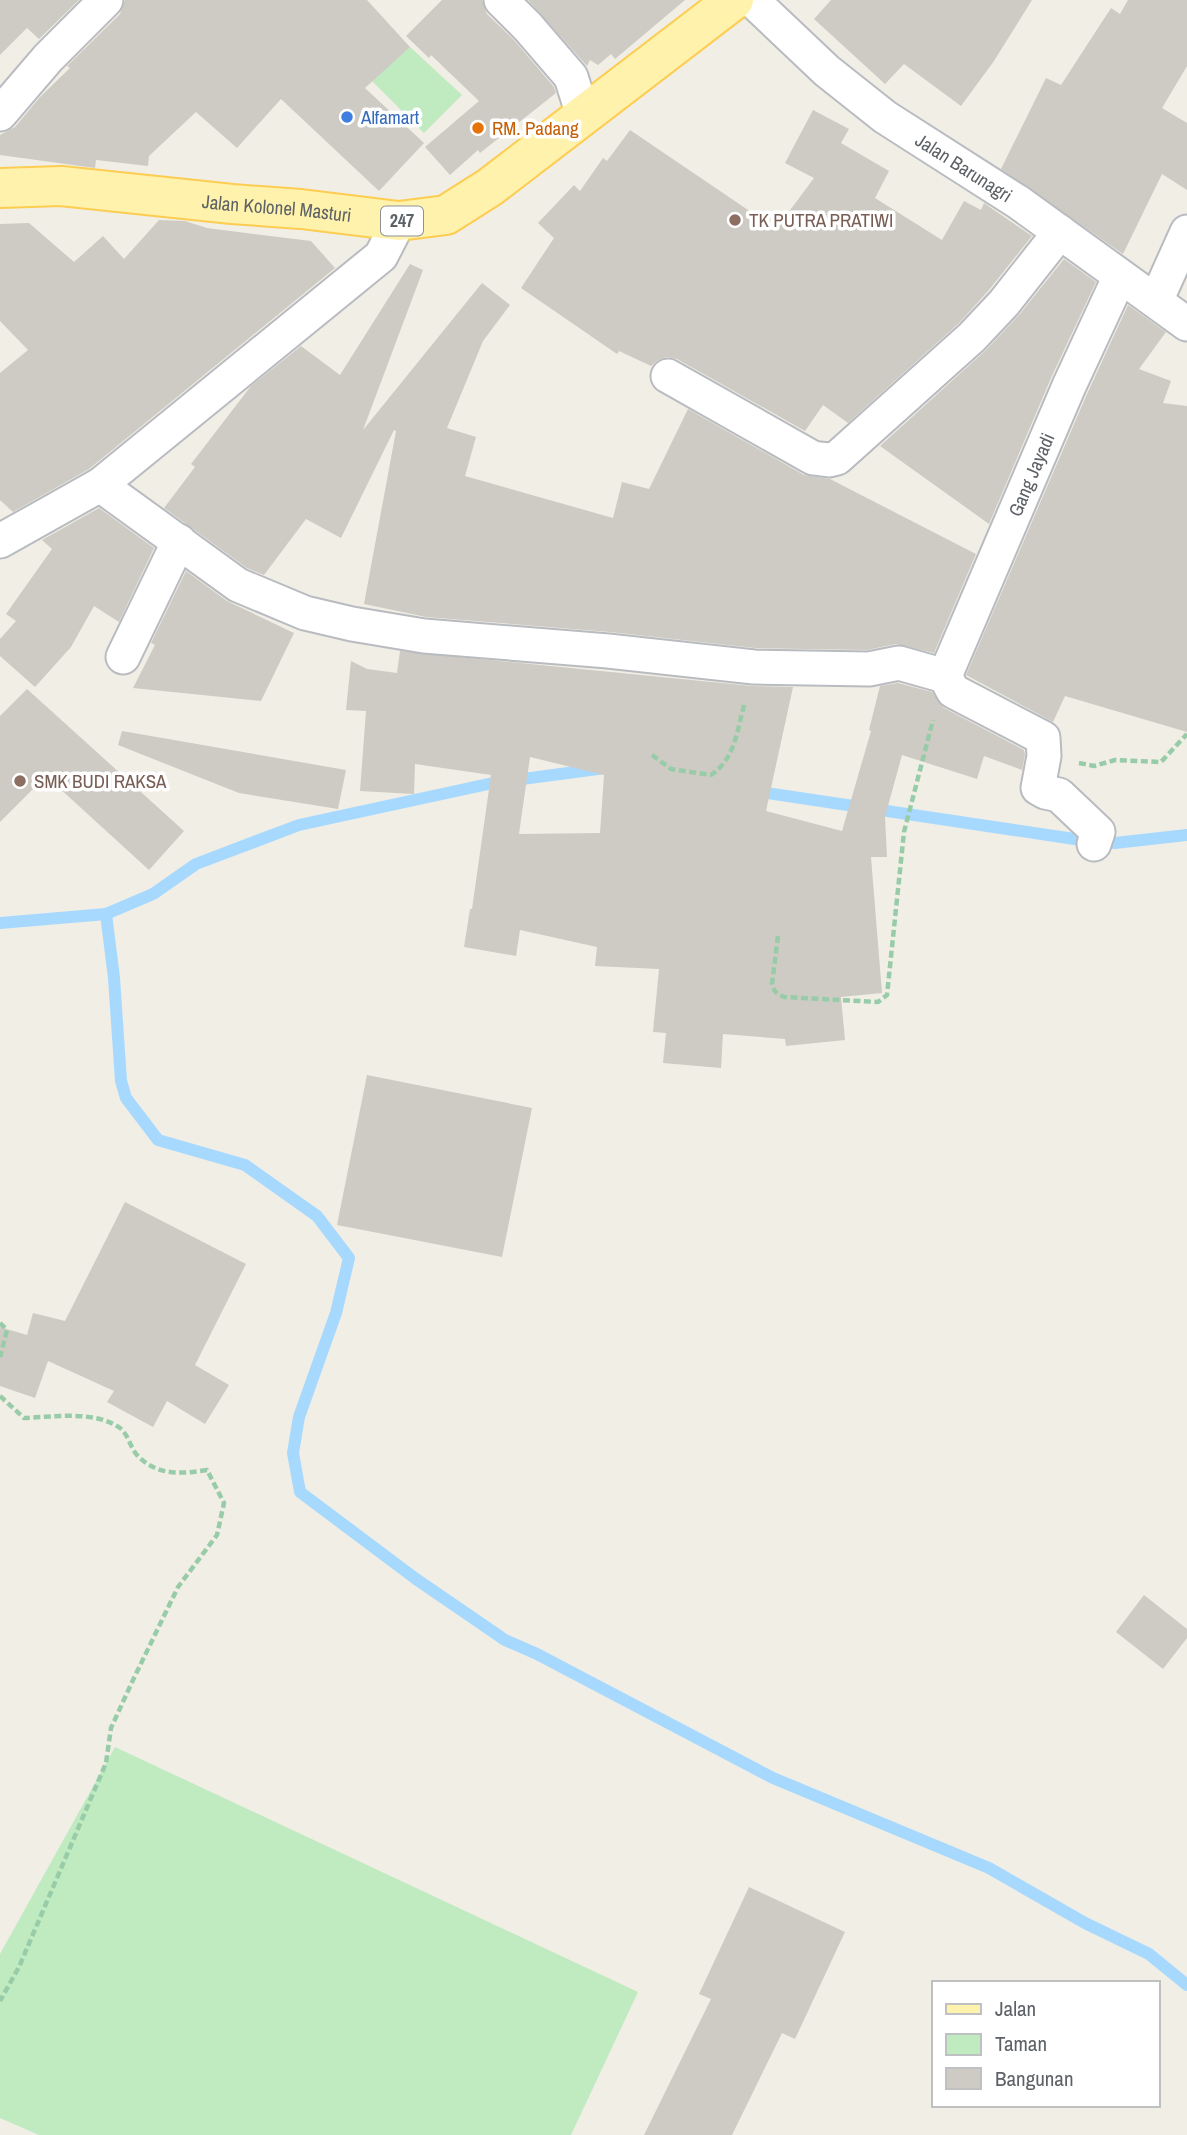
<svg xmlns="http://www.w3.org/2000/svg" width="1187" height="2135" font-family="'Archivo Narrow',sans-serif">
<rect width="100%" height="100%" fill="#f1eee6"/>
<g fill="#c0eac0">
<path d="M 410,47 L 462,95 L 424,133 L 371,80 Z"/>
<path d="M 115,1747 L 638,1992 L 571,2135 L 39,2135 L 0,2118 L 0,1954 Z"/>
</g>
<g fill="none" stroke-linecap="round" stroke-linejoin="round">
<g stroke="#a7d9ff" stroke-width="12">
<path d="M 754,791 L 1081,840 L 1115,843 L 1187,835"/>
<path d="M 106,914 L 114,978 L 121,1081 L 126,1098 L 158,1140 L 245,1165 L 317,1216 L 349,1258 L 336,1313 L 299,1417 L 293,1453 L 300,1492 L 416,1579 L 505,1640 L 537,1654 L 773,1778 L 989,1868 L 1085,1923 L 1149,1954 L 1187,1985"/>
<path d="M 0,923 L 106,914 L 153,894 L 196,864 L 299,825 L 493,783 L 605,768"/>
</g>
</g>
<g fill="#cecbc4" fill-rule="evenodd">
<path d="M 0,0 L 79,0 L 39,39 L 27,28 L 0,55 Z"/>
<path d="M 125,0 L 367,0 L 410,47 L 365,88 L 424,143 L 379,191 L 281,99 L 237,148 L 196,112 L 149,156 L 148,166 L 96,160 L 95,168 L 0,155 L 0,135 L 15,127 L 40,97 L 70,68 L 67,66 L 120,14 Z"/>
<path d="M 442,0 L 482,0 L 487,14 L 514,40 L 554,87 L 556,93 L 480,153 L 478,150 L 450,175 L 425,147 L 479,101 L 431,55 L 429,58 L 406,36 Z"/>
<path d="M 528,0 L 685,0 L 615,59 L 611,54 L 598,65 L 590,60 L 587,66 Z"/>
<path d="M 831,0 L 1032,0 L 994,61 L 961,106 L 904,64 L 885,84 L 814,19 Z"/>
<path d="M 1128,0 L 1187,0 L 1187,66 L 1162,108 L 1187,123 L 1187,190 L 1162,174 L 1123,254 L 1001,169 L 1046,78 L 1061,85 L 1111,8 L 1120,14 Z"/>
<path d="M 813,110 L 849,129 L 841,143 L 889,171 L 875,198 L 942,240 L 964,201 L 981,210 L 984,203 L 1032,236 L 989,290 L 959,323 L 848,423 L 823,405 L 805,431 L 677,359 L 667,357 L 658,360 L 651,366 L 619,351 L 617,354 L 521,288 L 554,238 L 538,223 L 574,185 L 580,191 L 603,158 L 607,161 L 630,130 L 776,229 L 814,178 L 785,163 Z"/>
<path d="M 159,220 L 185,221 L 207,228 L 311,241 L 335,268 L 89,469 L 13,512 L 0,500 L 0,373 L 28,350 L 0,321 L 0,224 L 29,223 L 74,262 L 103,236 L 124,259 Z"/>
<path d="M 1064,259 L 1096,282 L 1051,378 L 989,524 L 880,446 L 986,350 L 1019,315 Z"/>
<path d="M 410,264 L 423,270 L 363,430 L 482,283 L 510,305 L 483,341 L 447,428 L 476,437 L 465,476 L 613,518 L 622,482 L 649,489 L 688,409 L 804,475 L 830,479 L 976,554 L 934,653 L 896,644 L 867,650 L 755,648 L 610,632 L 426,617 L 364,604 L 396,431 L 394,430 L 341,538 L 306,519 L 264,575 L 247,568 L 164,508 L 195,467 L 191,464 L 251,386 L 301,346 L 340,375 Z"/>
<path d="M 1128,305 L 1166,332 L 1139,369 L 1171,381 L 1163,403 L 1187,406 L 1187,732 L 1065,696 L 1053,722 L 966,675 L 1087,394 Z"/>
<path d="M 99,508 L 154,548 L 119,622 L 94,606 L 71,647 L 35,687 L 0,656 L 0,639 L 16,621 L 6,614 L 52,549 L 42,540 Z"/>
<path d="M 186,571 L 227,601 L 294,633 L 261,701 L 133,688 L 155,645 L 151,643 Z"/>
<path d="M 400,651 L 752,686 L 793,687 L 766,811 L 842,831 L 871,731 L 869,730 L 880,686 L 898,683 L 932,692 L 944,708 L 1024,750 L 1025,755 L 1022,770 L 984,756 L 977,779 L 902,755 L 885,817 L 887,857 L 871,857 L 882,993 L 841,997 L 845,1040 L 786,1046 L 785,1039 L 723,1034 L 721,1068 L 663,1063 L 666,1033 L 653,1032 L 659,969 L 595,966 L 597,947 L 520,930 L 516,956 L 464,947 L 470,909 L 472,909 L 491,775 L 415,764 L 414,794 L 360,791 L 366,711 L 346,710 L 351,661 L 367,669 L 397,673 ZM 530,757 L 604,775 L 600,833 L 519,834 Z"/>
<path d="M 27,689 L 184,831 L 149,870 L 46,776 L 0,822 L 0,716 Z"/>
<path d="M 122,731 L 346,770 L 338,809 L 239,793 L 118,745 Z"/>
<path d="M 367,1075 L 532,1108 L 502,1257 L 337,1225 Z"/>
<path d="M 125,1202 L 246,1264 L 195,1365 L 229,1385 L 205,1424 L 167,1401 L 153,1427 L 107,1402 L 114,1391 L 48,1361 L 35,1398 L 0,1386 L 0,1327 L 27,1335 L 33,1313 L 65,1321 Z"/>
<path d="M 1144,1595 L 1187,1629 L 1187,1638 L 1163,1669 L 1116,1632 Z"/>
<path d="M 749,1887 L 845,1932 L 795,2039 L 782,2033 L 732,2135 L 644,2135 L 711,1999 L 699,1994 Z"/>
</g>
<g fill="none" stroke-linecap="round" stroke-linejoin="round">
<g stroke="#b8bbc0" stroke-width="37">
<g id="street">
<path d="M 501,0 L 528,27 L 571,77 L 583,115"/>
<path id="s1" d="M 752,0 L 827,71 L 885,117 L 1018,202 L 1187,324"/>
<path d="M 0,114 L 48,58 L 106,0"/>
<path d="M 1156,301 L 1187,232"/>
<path d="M 668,376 L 813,458 L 829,460 L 837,458 L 972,337 L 1004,303 L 1060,232"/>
<path d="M 100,485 L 238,585 L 305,613 L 352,624 L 424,636 L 608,651 L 754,667 L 869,669 L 899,663 L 945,676 L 953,691 L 1043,738 L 1044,756 L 1038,788 L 1045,792 L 1059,795 L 1098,832 L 1094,844"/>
<path d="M 0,541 L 100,485 L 381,256 L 399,221"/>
<path d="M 123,657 L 179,541"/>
<path id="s2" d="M 945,676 L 1069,386 L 1120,276"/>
</g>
</g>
<g stroke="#fdcd52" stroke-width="42">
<g id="primary">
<path id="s3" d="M 0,188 L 61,186 L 232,204 L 301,209 L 399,221 L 446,215 L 490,187 L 734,0"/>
</g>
</g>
<g stroke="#98cca8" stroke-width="4.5" stroke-dasharray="7 3.5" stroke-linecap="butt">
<path d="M 652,755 L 671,769 L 711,775 C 736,758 737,729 745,702"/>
<path d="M 1079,763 L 1094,766 L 1115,760 L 1161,762 L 1187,734"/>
<path d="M 778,936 L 772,984 C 774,992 777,994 784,997 L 878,1002 L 887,995 L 904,832 L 933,720"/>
<path d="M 0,1323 L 7,1330 L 0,1357"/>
<path d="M 0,1396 L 24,1418 C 53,1417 95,1410 120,1428 C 128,1434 130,1447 137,1455 C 156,1476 182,1474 207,1470 L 224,1503 L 217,1535 L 178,1587 L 133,1680 L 111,1728 L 106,1763 L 19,1967 L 0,2001"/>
</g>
<use href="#street" stroke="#fff" stroke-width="33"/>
<use href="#primary" stroke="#fff2ac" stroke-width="38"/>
</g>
<circle fill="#3f7fe0" stroke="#fff" stroke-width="2.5" cx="347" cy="117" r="7"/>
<circle fill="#e8710a" stroke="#fff" stroke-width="2.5" cx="478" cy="128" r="7"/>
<g fill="#8d6e63" stroke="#fff" stroke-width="2.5">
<circle cx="735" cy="220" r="7"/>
<circle cx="20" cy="781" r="7"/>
</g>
<g text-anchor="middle" stroke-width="7" stroke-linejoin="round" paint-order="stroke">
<rect fill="#fff" stroke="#8e9195" stroke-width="2" x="381" y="206.5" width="42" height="29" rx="5"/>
<g font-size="18" font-weight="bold" fill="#5d6267">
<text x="402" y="227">247</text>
</g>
<g font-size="19" fill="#366cbe" stroke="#fff" text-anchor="start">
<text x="361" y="124">Alfamart</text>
</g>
<g font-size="19" fill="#c56008" stroke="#fff" text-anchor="start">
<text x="492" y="135">RM. Padang</text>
</g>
<g font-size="19" fill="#5d6267" stroke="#fff">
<text dy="7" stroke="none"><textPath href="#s1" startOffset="271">Jalan Barunagri</textPath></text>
<text dy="7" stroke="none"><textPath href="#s3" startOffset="278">Jalan Kolonel Masturi</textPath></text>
<text dy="7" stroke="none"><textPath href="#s2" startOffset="219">Gang Jayadi</textPath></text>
</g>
<g font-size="19" fill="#785e54" stroke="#fff" text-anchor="start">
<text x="749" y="227">TK PUTRA PRATIWI</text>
<text x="34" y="788">SMK BUDI RAKSA</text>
</g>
</g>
<rect x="932" y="1981" width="228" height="126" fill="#ffffff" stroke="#bec0c2" stroke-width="2"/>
<rect x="946" y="2004" width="35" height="10" fill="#fff2ac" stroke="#bec0c2" stroke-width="2"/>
<text x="995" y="2016" font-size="21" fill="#5d6267">Jalan</text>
<rect x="946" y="2034" width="35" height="21" fill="#c0eac0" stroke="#bec0c2" stroke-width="2"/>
<text x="995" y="2051" font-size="21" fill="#5d6267">Taman</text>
<rect x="946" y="2068" width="35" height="21" fill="#cecbc4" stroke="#bec0c2" stroke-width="2"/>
<text x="995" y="2086" font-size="21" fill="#5d6267">Bangunan</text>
</svg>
